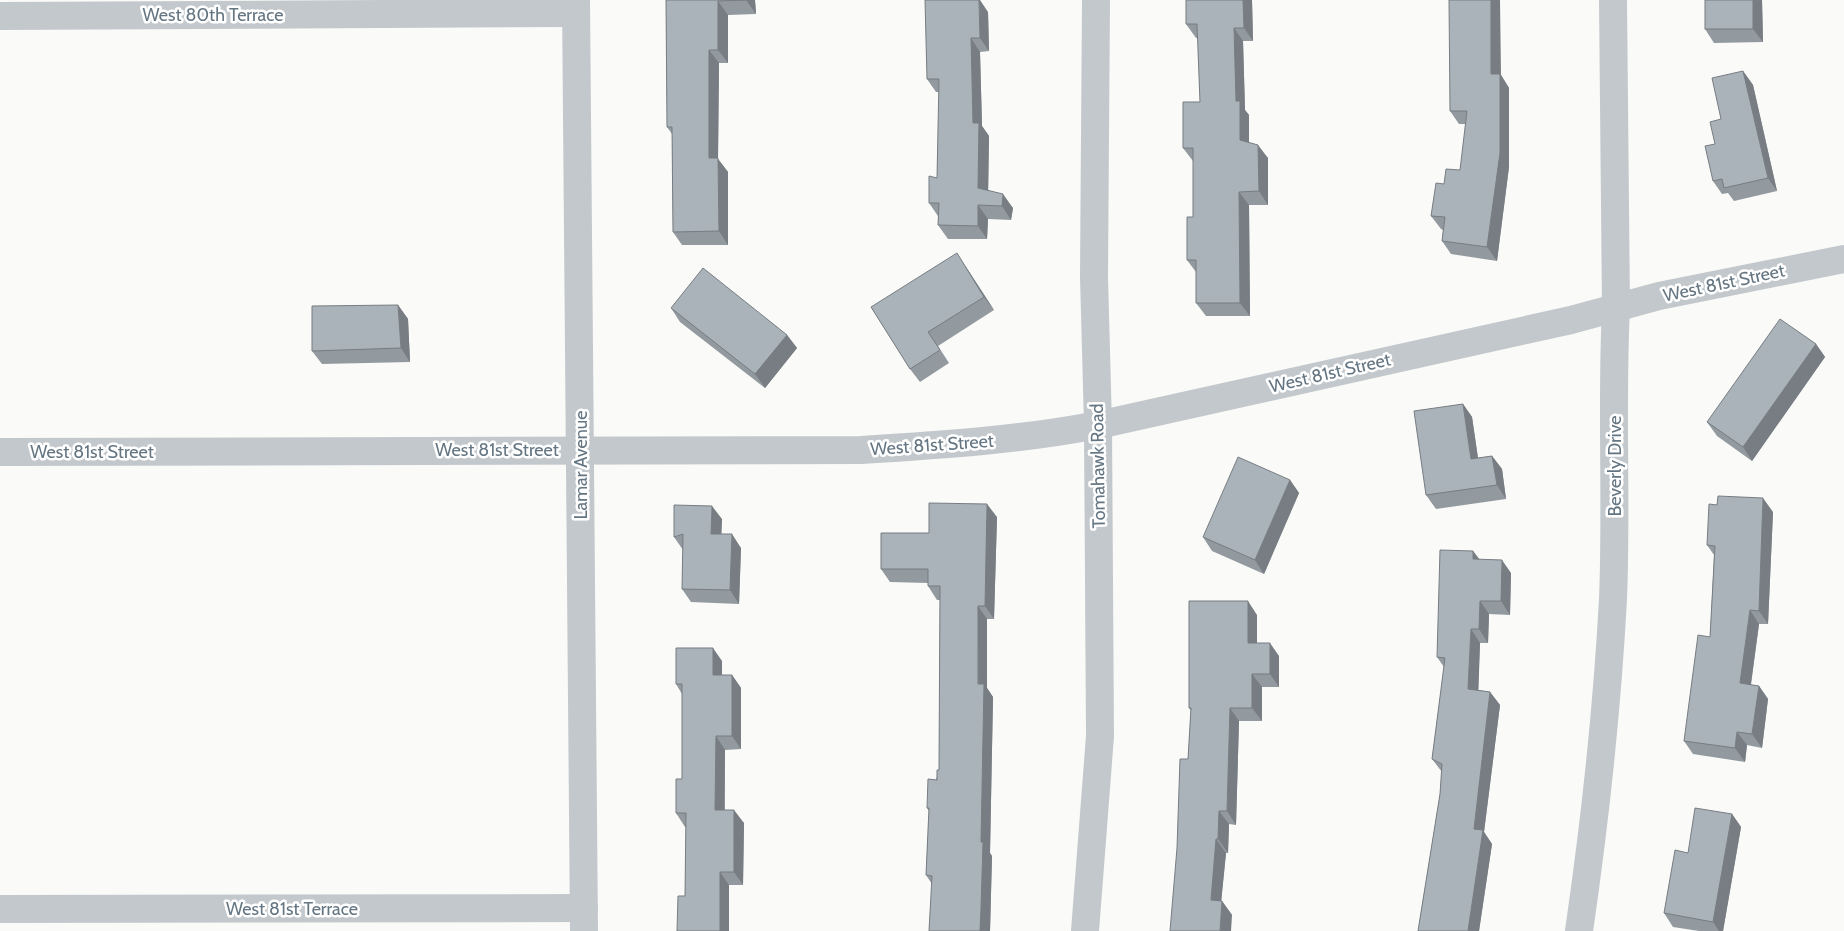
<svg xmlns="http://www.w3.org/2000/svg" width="1844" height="931" font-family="Cabin,sans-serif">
<rect width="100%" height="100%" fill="#fafaf8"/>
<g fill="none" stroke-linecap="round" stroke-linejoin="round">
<g stroke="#c3c8cc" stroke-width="28">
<path d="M 576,0 L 584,931"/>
<path d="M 0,16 L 576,13"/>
<path d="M 0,452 L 861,450 C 941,445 1020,440 1098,425 L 1571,320 L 1659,296 L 1844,259"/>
<path d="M 0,909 L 584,908"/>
<path d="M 1085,931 L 1100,736 L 1098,425 L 1094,277 L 1096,0"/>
<path d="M 1579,931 C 1595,821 1607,711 1613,599 C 1617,502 1611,405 1616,308 L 1613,0"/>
</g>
</g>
<g fill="#929a9f">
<path d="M 666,0 L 755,0 L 756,14 L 728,15 L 728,63 L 719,63 L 718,159 L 728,172 L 728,245 L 682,245 L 673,232 L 672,134 L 667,127 Z"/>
<path d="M 1186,0 L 1252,0 L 1253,41 L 1243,41 L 1245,110 L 1249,115 L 1249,142 L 1268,158 L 1268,205 L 1249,205 L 1250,316 L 1206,316 L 1196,303 L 1196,272 L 1187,260 L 1193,217 L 1193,161 L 1183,148 L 1200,102 L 1198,38 L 1196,38 L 1186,24 Z"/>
<path d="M 1705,0 L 1762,0 L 1763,42 L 1714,43 L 1705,29 Z"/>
<path d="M 988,12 L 989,51 L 980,52 L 982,126 L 989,136 L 988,191 L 1013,208 L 1011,220 L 988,219 L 987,239 L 948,239 L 938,225 L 938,216 L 929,203 L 937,178 L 939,92 L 936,92 L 927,79 Z"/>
<path d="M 1743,71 L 1753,85 L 1777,191 L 1734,201 L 1728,193 L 1722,194 L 1713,181 L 1715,144 L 1721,119 Z"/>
<path d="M 1501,75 L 1509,88 L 1509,167 L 1497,261 L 1451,254 L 1442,241 L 1443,230 L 1441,229 L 1431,216 L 1444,184 L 1460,170 L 1466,124 L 1459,124 L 1450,111 Z"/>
<path d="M 966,267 L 994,310 L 938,346 L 949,363 L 920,382 L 910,369 L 871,307 Z"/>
<path d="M 398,305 L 408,319 L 410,362 L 322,364 L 312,351 Z"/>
<path d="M 671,308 L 787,335 L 797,348 L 765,388 L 680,322 Z"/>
<path d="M 1816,344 L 1825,357 L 1752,461 L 1717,436 L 1707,422 Z"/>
<path d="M 1463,404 L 1472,417 L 1478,458 L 1492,456 L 1502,469 L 1506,499 L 1436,509 L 1426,495 Z"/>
<path d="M 1290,480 L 1299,493 L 1264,574 L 1212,551 L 1203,537 Z"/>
<path d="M 1773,512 L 1768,624 L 1759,624 L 1751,685 L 1759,686 L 1768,699 L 1762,748 L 1747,745 L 1745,762 L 1693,754 L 1684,741 L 1710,637 L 1714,555 L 1707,545 Z"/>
<path d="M 997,517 L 994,619 L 987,619 L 987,688 L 993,697 L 990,853 L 992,856 L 990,931 L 929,931 L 932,884 L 926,875 L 929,811 L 927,808 L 939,770 L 940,600 L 937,600 L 928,586 L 928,583 L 890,582 L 881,569 L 929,533 Z"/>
<path d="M 722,519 L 721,534 L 741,548 L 739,604 L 691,602 L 682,589 L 683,550 L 674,537 Z"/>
<path d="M 1473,551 L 1479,559 L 1511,573 L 1510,615 L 1489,614 L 1488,643 L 1480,643 L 1478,690 L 1490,692 L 1500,705 L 1484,832 L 1492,844 L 1479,931 L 1418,931 L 1440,794 L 1442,772 L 1432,759 L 1444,667 L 1437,657 Z"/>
<path d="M 1257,615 L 1257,643 L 1279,656 L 1279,687 L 1262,687 L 1262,721 L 1239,721 L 1236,825 L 1229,824 L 1228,853 L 1226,853 L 1221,901 L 1222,901 L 1232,915 L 1170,931 L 1188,759 L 1191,711 L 1189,708 Z"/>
<path d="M 722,661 L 722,675 L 732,675 L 741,688 L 741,749 L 725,750 L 725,810 L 744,823 L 743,885 L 729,885 L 685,896 L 686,827 L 685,827 L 676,813 L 682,779 L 682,694 L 676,684 Z"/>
<path d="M 1732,814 L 1741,827 L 1723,931 L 1699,931 L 1673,927 L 1664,913 L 1688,853 Z"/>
</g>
<g fill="#777d82">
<path d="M 746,0 L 755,0 L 756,14 Z"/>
<path d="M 979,0 L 980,0 L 988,12 L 989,51 L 980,38 Z"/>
<path d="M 1243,0 L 1252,0 L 1253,41 L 1244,28 Z"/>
<path d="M 1491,0 L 1500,0 L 1501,75 L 1509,88 L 1509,167 L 1497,261 L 1487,247 L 1491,74 Z"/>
<path d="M 1753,0 L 1762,0 L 1763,42 L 1753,29 Z"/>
<path d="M 718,1 L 728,15 L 728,63 L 718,50 Z"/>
<path d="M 1234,28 L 1243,41 L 1245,110 L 1249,115 L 1249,153 L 1240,140 L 1236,101 Z"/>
<path d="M 971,38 L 980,52 L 982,126 L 989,136 L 988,202 L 978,188 L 973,123 Z"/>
<path d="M 709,50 L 719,63 L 718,159 L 728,172 L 728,245 L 719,231 L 709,158 Z"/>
<path d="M 1743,71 L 1753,85 L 1777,191 L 1768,178 Z"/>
<path d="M 1258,145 L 1268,158 L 1268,205 L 1259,191 Z"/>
<path d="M 1239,192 L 1249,205 L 1250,316 L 1240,303 Z"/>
<path d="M 1003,194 L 1013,208 L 1011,220 L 1002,206 Z"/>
<path d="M 978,205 L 988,219 L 987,239 L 978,226 Z"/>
<path d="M 957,253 L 966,267 L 994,310 L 984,297 Z"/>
<path d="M 398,305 L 408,319 L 410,362 L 401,348 Z"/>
<path d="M 787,335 L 797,348 L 765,388 L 755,374 Z"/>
<path d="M 1816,344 L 1825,357 L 1752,461 L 1743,447 Z"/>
<path d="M 1463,404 L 1472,417 L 1480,472 L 1471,459 Z"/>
<path d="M 1492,456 L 1502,469 L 1506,499 L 1497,485 Z"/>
<path d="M 1290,480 L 1299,493 L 1264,574 L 1255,560 Z"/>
<path d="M 1763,498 L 1773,512 L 1768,624 L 1759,611 Z"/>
<path d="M 987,504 L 997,517 L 994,619 L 985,606 Z"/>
<path d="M 712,506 L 722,519 L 721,547 L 711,534 Z"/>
<path d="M 732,534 L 741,548 L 739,604 L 730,590 Z"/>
<path d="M 1473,551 L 1483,564 L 1473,559 Z"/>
<path d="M 1502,560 L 1511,573 L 1510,615 L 1501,601 Z"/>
<path d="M 1248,601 L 1257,615 L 1257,656 L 1248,643 Z"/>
<path d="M 1480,601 L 1489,614 L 1488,643 L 1479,629 Z"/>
<path d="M 978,606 L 987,619 L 987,688 L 993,697 L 990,853 L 992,856 L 990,931 L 980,931 Z"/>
<path d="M 1750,610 L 1759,624 L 1749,697 L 1740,683 Z"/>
<path d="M 1471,629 L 1480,643 L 1478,702 L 1468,689 Z"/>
<path d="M 1270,643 L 1279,656 L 1279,687 L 1270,674 Z"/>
<path d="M 713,648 L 722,661 L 722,688 L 713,675 Z"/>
<path d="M 1252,674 L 1262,687 L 1262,721 L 1252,708 Z"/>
<path d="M 732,675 L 741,688 L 741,749 L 732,736 Z"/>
<path d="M 1759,686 L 1768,699 L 1762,748 L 1752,734 Z"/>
<path d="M 1490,692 L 1500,705 L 1484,832 L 1492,844 L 1479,931 L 1468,931 L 1474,829 Z"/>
<path d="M 1230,708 L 1239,721 L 1236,825 L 1227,811 Z"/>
<path d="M 1737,732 L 1747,745 L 1745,762 L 1735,748 Z"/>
<path d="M 716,736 L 725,750 L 724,823 L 715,810 Z"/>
<path d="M 734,810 L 744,823 L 743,885 L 734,872 Z"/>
<path d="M 1219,811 L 1229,824 L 1228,853 L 1218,839 Z"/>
<path d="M 1732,814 L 1741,827 L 1723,931 L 1719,931 L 1713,922 Z"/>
<path d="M 1216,839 L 1226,853 L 1220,914 L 1211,900 Z"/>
<path d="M 720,872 L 729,885 L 729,931 L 720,931 Z"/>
<path d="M 1222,901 L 1232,915 L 1231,931 L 1220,931 Z"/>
</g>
<g fill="#aab3b9" stroke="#777d82">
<path d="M 666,0 L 746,0 L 718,1 L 718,50 L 709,50 L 709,158 L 718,158 L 719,231 L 673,232 L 672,127 L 667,127 Z"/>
<path d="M 925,0 L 979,0 L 980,38 L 971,38 L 973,123 L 979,123 L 978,188 L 1003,194 L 1002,206 L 978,205 L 978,226 L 938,225 L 939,203 L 929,203 L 929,176 L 937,178 L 939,79 L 927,79 Z"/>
<path d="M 1186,0 L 1243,0 L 1244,28 L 1234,28 L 1236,101 L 1240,101 L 1240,140 L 1258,145 L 1259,191 L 1239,192 L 1240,303 L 1196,303 L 1196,260 L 1187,260 L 1187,217 L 1193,217 L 1193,148 L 1183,148 L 1183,102 L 1200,102 L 1197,24 L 1186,24 Z"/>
<path d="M 1449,0 L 1491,0 L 1491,74 L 1500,74 L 1500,153 L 1487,247 L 1442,241 L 1445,217 L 1431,216 L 1436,183 L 1444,184 L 1446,169 L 1460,170 L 1467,111 L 1450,111 Z"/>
<rect x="1705" y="0" width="48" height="29"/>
<path d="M 1743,71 L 1768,178 L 1724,188 L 1722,179 L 1713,181 L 1705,146 L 1715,144 L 1710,122 L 1721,119 L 1712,78 Z"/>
<path d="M 957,253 L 984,297 L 928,332 L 940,350 L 910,369 L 871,307 Z"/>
<path d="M 703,268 L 787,335 L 755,374 L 671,308 Z"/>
<path d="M 398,305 L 401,348 L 312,351 L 312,306 Z"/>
<path d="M 1780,319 L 1816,344 L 1743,447 L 1707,422 Z"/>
<path d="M 1463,404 L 1471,459 L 1492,456 L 1497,485 L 1426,495 L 1414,411 Z"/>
<path d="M 1238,457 L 1290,480 L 1255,560 L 1203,537 Z"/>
<path d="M 1718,496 L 1763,498 L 1759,611 L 1750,610 L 1740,683 L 1759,686 L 1752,734 L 1737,732 L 1735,748 L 1684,741 L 1698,635 L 1710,637 L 1715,546 L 1707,545 L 1709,504 L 1717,505 Z"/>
<path d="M 929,503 L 987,504 L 985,606 L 978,606 L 978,684 L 984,684 L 981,842 L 983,842 L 981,909 L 980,931 L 929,931 L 932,876 L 926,875 L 929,808 L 927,808 L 928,779 L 937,780 L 937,770 L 939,770 L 940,586 L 928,586 L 928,569 L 881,569 L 881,533 L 929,533 Z"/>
<path d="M 674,505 L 712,506 L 711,534 L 732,534 L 730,590 L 682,589 L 683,534 L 674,537 Z"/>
<path d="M 1440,550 L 1473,551 L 1473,559 L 1502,560 L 1501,601 L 1480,601 L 1479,629 L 1471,629 L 1468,689 L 1490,692 L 1474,829 L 1483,830 L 1468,931 L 1418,931 L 1440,794 L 1442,764 L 1432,759 L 1445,658 L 1437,657 Z"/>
<path d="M 1189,601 L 1248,601 L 1248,643 L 1270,643 L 1270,674 L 1252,674 L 1252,708 L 1230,708 L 1227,811 L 1219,811 L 1218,839 L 1216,839 L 1211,900 L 1222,901 L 1220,931 L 1170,931 L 1177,848 L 1180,759 L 1188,759 L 1191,708 L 1189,708 Z"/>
<path d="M 676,648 L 713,648 L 713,675 L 732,675 L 732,736 L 716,736 L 715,810 L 734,810 L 734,872 L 720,872 L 720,931 L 677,931 L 678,896 L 685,896 L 686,813 L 676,813 L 676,779 L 682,779 L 682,684 L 676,684 Z"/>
<path d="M 1695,808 L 1732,814 L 1713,922 L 1664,913 L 1675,850 L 1688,853 Z"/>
</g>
<g text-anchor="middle" stroke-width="5" stroke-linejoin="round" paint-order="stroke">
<g font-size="18" fill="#657683" stroke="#fff">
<text x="213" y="21">West 80th Terrace</text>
<text transform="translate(1724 283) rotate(-12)" y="6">West 81st Street</text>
<text transform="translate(1330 373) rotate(-13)" y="6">West 81st Street</text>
<text transform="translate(932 445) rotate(-4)" y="6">West 81st Street</text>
<text x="497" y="456">West 81st Street</text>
<text x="92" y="458">West 81st Street</text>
<text transform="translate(581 465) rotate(-90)" y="6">Lamar Avenue</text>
<text transform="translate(1098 466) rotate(-91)" y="6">Tomahawk Road</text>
<text transform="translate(1615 466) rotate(-90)" y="6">Beverly Drive</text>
<text x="292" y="915">West 81st Terrace</text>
</g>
</g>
</svg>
